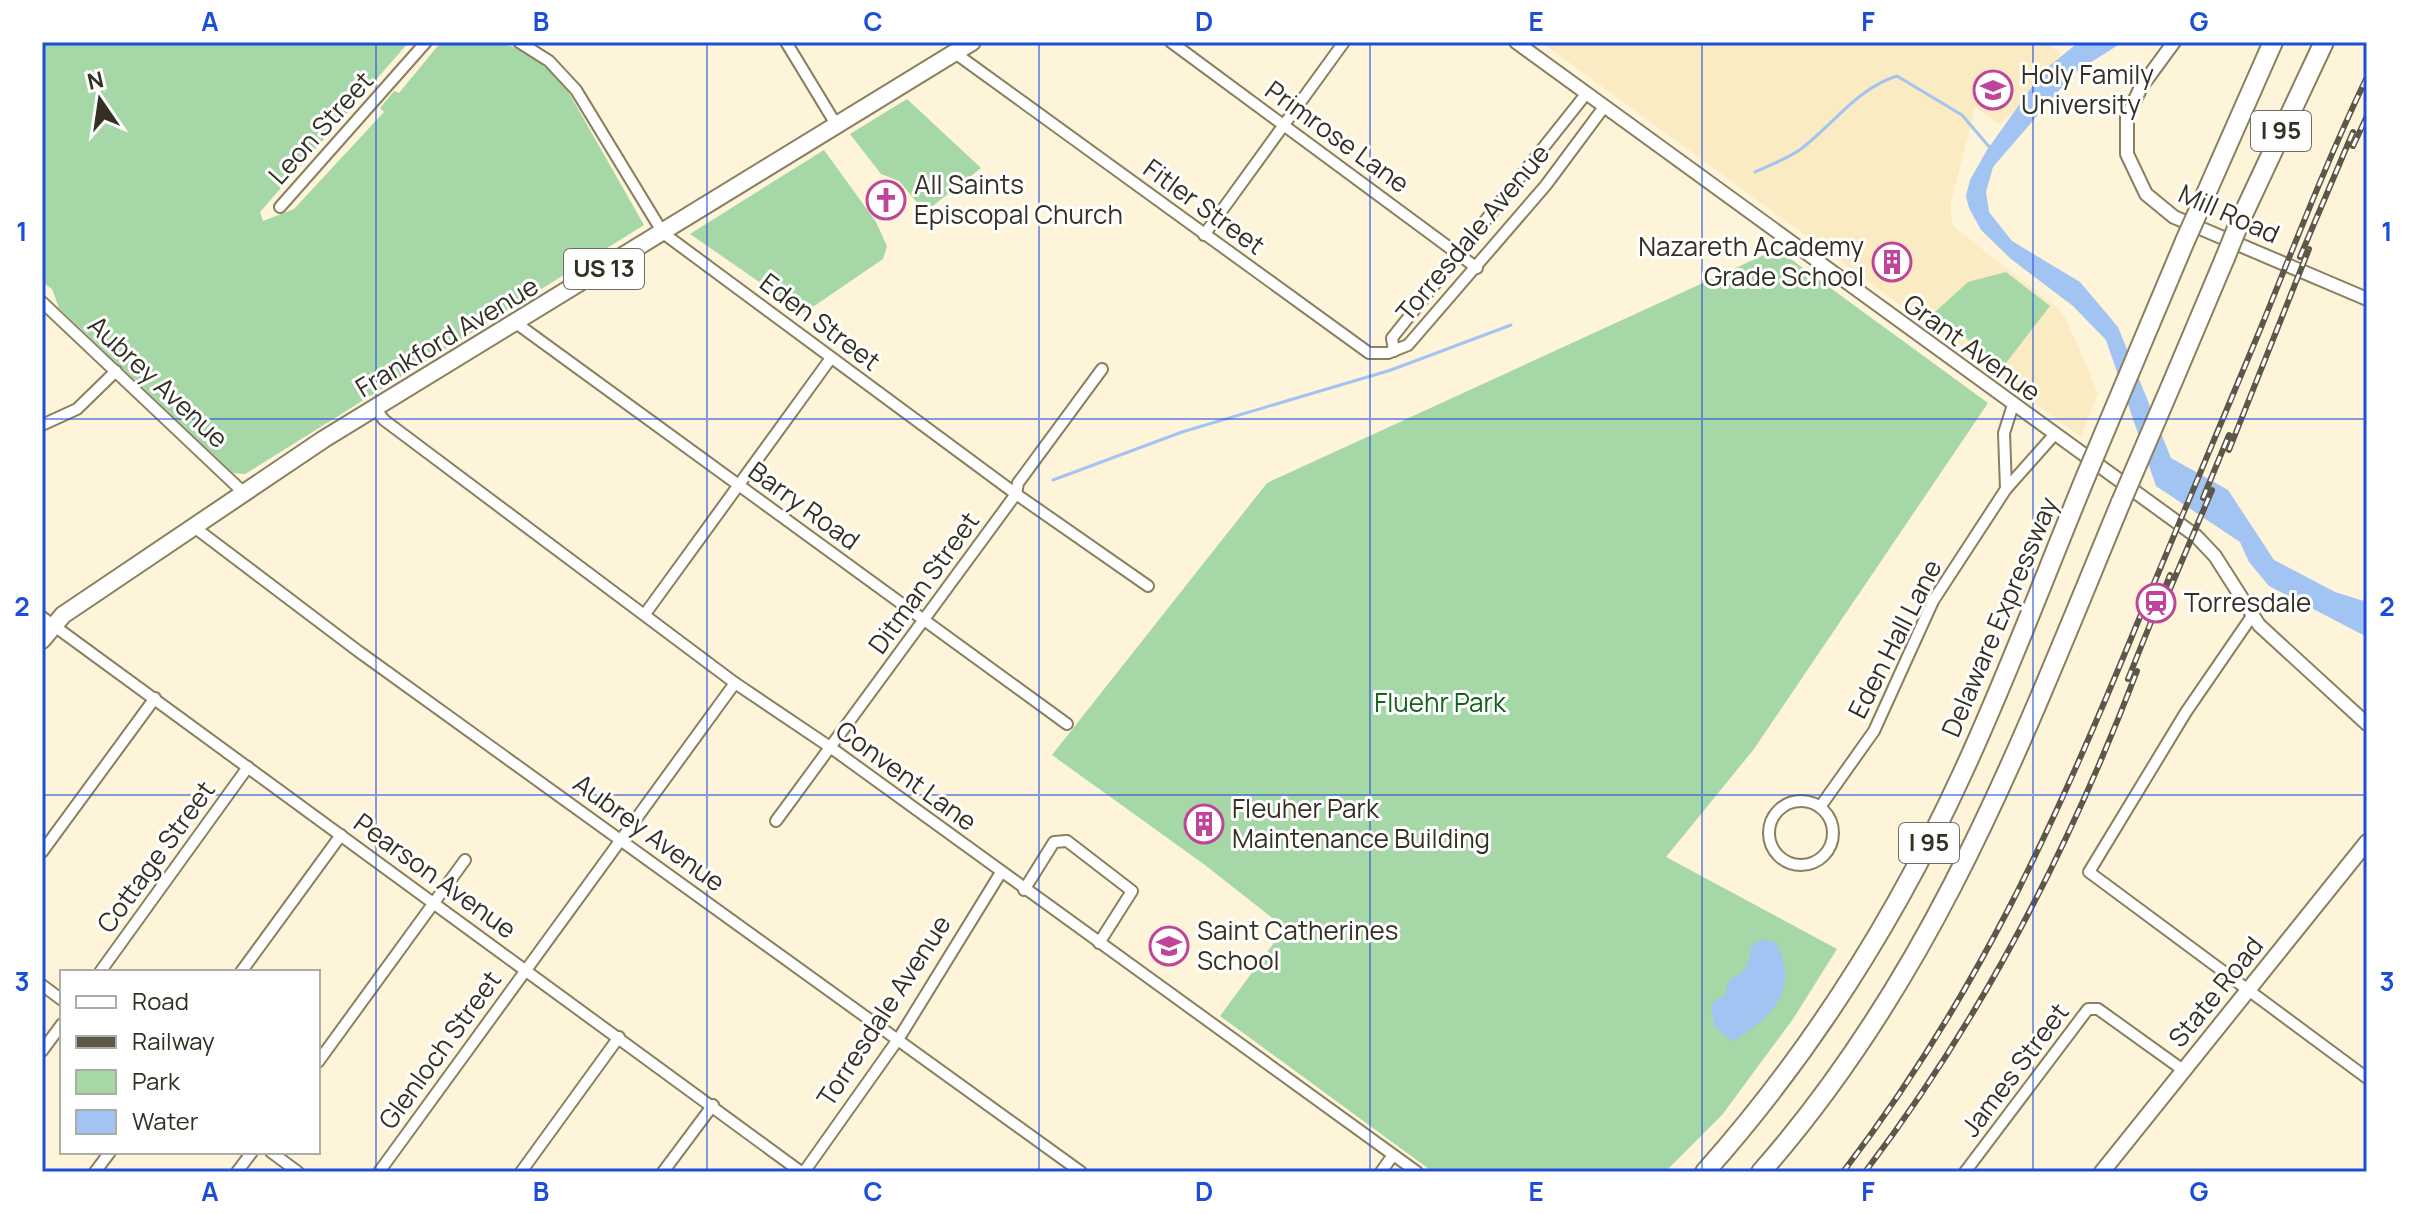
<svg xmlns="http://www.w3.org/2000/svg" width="2409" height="1214" font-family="Manrope,sans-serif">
<rect width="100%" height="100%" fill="#fef4d9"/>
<path fill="#fbebc2" d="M 1541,42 L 2045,42 L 2061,54 L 2048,67 L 2031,97 L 1999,124 L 1975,107 L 1950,206 L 1953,226 L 2059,309 L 2066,319 L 2098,393 L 2081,437 Z"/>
<g fill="#a6d7a6">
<path d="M 42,42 L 409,42 L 260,212 L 263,221 L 294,209 L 384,112 L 380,108 L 394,91 L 399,93 L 441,42 C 505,42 518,38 565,86 L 644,225 L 245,474 L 233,473 L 59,308 L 52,289 L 42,282 Z"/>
<path d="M 907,99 L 981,168 L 925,212 L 899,181 L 881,174 L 850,134 Z"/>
<path d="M 824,150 L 876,222 L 887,246 L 883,259 L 804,313 L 690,234 Z"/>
<path d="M 1777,249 L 1988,403 L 1754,749 L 1666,857 L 1837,949 L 1793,1019 L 1722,1115 L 1665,1172 L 1433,1172 L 1220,1016 L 1285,928 L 1205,865 L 1052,755 L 1267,483 Z"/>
<path d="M 2006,272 L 2050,306 L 2003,367 L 1934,313 L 1968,282 Z"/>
</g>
<g fill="#a2c4f2">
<path d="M 2079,42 L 2123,42 L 2074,73 L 1993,167 L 1986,192 L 1989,212 L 2012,241 L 2080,282 L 2118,327 L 2171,458 L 2228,490 L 2274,560 L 2335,592 L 2367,602 L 2367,637 L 2269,586 L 2249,562 L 2240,542 L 2156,486 L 2106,340 L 2073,306 L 2011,259 L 1981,230 L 1969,208 L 1966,196 L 1970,180 L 1987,150 L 2044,70 Z"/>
<path d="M 1764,939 L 1776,943 C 1801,990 1771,1019 1732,1041 L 1714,1026 L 1711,1003 L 1725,995 L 1729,980 C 1748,972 1748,963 1752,944 Z"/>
</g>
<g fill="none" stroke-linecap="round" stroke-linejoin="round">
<g stroke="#a2c4f2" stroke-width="3">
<path d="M 1755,172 C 1770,165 1787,159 1801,149 C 1834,124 1856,89 1897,76 L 1962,115 L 1991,149"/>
<path d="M 1053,480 L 1182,432 L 1391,370 L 1511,325"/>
</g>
<g stroke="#8a7f60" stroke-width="14">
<g id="minor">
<path d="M 519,42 L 549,61 L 576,90 L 663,233 L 1016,494 L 1148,586"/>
<path d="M 786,42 L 837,126"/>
<path d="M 1171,42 L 1477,268"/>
<path d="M 955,53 L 1369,353 L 1388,353 L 1408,345 L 1546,185 L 1604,107"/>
<path d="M 280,207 L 426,42"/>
<path d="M 1204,235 L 1344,42"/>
<path d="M 42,302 L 244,493"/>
<path d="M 516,323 L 1067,724"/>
<path d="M 1394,351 L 1392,338 L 1586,94"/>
<path d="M 375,408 L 384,420 L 735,683 L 830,747 L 1417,1172"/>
<path d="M 42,425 L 77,409 L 116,371"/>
<path d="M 2006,489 L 2054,435"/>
<path d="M 194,527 L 358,651 L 1081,1172"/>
<path d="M 645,614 L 831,358"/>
<path d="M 2252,616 L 2186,712 L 2089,872 L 2367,1078"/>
<path d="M 42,617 L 801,1172"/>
<circle cx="1801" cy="833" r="32"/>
<path d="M 1820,807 L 1874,731 L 1933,601 L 2006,489 L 2004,433 L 2013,405"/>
<path d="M 776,821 L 1016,494 L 1018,483 L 1102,369"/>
<path d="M 42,852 L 155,698"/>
<path d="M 1024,890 L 1054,842 L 1067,841 L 1132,891 L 1099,943"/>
<path d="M 100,972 L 248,767"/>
<path d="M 241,972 L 341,835"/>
<path d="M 42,985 L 62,1000"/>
<path d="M 42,1051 L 62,1024"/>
<path d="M 318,1062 L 465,860"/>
<path d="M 271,1152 L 298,1172"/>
<path d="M 95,1172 L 110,1152"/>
<path d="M 237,1172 L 252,1152"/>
<path d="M 379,1172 L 735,683"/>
<path d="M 521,1172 L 619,1037"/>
<path d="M 663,1172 L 713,1105"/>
<path d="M 804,1172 L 899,1038 L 1000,874"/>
<path d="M 1381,1172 L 1393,1155"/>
<path d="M 1965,1172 L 2088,1009 L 2098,1009 L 2183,1070"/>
</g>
</g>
<g stroke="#8a7f60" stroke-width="16">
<g id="tertiary">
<path d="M 1516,42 L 2196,536 L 2215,556 L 2259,625 L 2367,724"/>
<path d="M 2174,42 L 2141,87 L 2127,117 L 2127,154 L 2146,194 L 2174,217 L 2367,299"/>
</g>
</g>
<g stroke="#8a7f60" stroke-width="18">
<path id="secondary" d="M 2102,1172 L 2367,842"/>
</g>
<g stroke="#8a7f60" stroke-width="20">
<path id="primary" d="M 42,640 L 63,615 L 324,439 L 972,42"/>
</g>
<g stroke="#8a7f60" stroke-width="22">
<g id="motorway">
<path d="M 2201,205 L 2273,42"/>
<path d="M 2240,221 L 2324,42"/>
<path d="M 2150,324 L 2185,241"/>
<path d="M 2173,381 L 2225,258"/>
<path d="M 1705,1172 C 1810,1054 1897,916 1963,772 C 2008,675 2045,575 2086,476"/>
<path d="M 1761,1172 C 1936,973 2021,742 2121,502"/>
</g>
</g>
<use href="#minor" stroke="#fff" stroke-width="10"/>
<use href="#tertiary" stroke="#fff" stroke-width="12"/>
<use href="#secondary" stroke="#fff" stroke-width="14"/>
<use href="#primary" stroke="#fff" stroke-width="16"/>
<use href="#motorway" stroke="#fff" stroke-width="18"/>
<g stroke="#5d5748" stroke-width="6">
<g id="rail">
<path d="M 2353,146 L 2367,116"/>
<path d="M 2300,257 L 2353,132"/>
<path d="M 2229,450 L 2309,249"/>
<path d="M 2203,498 L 2229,435"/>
<path d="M 2170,589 L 2212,490"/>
<path d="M 2128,679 L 2170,575"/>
<path d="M 1843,1172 C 1976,998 2055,824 2137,624 C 2178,524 2221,425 2262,325 C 2296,241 2328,158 2367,77"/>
<path d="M 1865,1172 C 1981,1020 2069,849 2137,671"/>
</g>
</g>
<use href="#rail" stroke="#fff" stroke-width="3" stroke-dasharray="9" stroke-linecap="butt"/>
<g stroke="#8a7f60" stroke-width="22" stroke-linecap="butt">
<g id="motorway-bridge">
<path d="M 2185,241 L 2201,205"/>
<path d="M 2225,258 L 2240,221"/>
<path d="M 2086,476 L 2150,324"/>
<path d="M 2121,502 L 2173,381"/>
</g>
</g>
<use href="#motorway-bridge" stroke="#fff" stroke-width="18"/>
</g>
<path fill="none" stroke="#1d4ed8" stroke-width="2" stroke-opacity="0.55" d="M 376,42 L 376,1172M 707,42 L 707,1172M 1039,42 L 1039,1172M 1370,42 L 1370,1172M 1702,42 L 1702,1172M 2033,42 L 2033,1172M 42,419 L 2367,419M 42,795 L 2367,795"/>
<defs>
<g id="university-ring" transform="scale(2)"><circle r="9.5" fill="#fff" stroke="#be4599" stroke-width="1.5"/><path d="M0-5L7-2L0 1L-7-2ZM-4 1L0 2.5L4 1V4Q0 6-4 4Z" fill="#be4599"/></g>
<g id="church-ring" transform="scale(2)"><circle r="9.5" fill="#fff" stroke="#be4599" stroke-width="1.5"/><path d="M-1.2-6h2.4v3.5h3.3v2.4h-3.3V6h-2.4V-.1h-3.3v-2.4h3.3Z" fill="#be4599"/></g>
<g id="building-ring" transform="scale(2)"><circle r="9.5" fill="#fff" stroke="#be4599" stroke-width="1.5"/><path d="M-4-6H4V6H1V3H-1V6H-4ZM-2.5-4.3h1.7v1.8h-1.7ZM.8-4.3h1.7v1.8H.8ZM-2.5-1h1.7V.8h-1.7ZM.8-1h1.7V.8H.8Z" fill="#be4599"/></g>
<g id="station-ring" transform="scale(2)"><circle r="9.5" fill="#fff" stroke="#be4599" stroke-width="1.5"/><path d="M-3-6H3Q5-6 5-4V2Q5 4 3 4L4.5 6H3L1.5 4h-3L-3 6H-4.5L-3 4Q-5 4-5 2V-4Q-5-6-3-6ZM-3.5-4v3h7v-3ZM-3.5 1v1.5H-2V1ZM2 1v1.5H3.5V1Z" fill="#be4599"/></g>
<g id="school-ring" transform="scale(2)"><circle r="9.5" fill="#fff" stroke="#be4599" stroke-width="1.5"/><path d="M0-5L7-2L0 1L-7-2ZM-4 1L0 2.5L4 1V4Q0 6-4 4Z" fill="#be4599"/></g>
</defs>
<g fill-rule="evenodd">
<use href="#university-ring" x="1993" y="90"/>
<use href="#church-ring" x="886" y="200"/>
<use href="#building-ring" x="1892" y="262"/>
<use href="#station-ring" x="2156" y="603"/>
<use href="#building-ring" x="1204" y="824"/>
<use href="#school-ring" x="1169" y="946"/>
</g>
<g text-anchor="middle" stroke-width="6" stroke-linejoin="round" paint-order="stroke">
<g fill="#fff" stroke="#716e65" stroke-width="2">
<rect x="2251" y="111" width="60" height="40" rx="6"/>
<rect x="564" y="249" width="80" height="40" rx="6"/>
<rect x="1899" y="823" width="60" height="40" rx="6"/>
</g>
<g font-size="24" font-weight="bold" fill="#343023">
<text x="2281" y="139">I 95</text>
<text x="604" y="277">US 13</text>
<text x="1929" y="851">I 95</text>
</g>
<g font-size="26" fill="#343023" stroke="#fff" text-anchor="start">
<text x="2021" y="84">Holy Family<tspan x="2021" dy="30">University</tspan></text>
<text x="914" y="194">All Saints<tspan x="914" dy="30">Episcopal Church</tspan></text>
<text x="1864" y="256" text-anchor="end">Nazareth Academy<tspan x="1864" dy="30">Grade School</tspan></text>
<text x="2184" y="612">Torresdale</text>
<text x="1232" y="818">Fleuher Park<tspan x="1232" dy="30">Maintenance Building</tspan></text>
<text x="1197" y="940">Saint Catherines<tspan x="1197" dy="30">School</tspan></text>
</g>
<g font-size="26" fill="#343023" stroke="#fff">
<text transform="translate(321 128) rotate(-48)" y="9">Leon Street</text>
<text transform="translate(1337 137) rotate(36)" y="9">Primrose Lane</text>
<text transform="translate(1204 207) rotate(36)" y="9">Fitler Street</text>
<text transform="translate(2229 214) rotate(24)" y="9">Mill Road</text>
<text transform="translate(1473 233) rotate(-50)" y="9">Torresdale Avenue</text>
<text transform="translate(820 322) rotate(37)" y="9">Eden Street</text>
<text transform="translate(447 337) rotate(-31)" y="9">Frankford Avenue</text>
<text transform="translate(1972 348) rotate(36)" y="9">Grant Avenue</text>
<text transform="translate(158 382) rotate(43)" y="9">Aubrey Avenue</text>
<text transform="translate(804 506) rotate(36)" y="9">Barry Road</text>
<text transform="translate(924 583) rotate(-54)" y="9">Ditman Street</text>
<text transform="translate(2000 617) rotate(-67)" y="9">Delaware Expressway</text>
<text transform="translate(1895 639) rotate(-63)" y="9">Eden Hall Lane</text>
<text transform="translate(906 776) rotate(36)" y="9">Convent Lane</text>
<text transform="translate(649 833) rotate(36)" y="9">Aubrey Avenue</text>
<text transform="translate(156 857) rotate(-54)" y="9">Cottage Street</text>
<text transform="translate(435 876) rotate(36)" y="9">Pearson Avenue</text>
<text transform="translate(2216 992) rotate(-51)" y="9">State Road</text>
<text transform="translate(884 1011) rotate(-57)" y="9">Torresdale Avenue</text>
<text transform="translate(440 1050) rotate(-54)" y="9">Glenloch Street</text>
<text transform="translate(2015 1070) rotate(-53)" y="9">James Street</text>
</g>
<g font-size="26" fill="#14601d" stroke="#fff">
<text x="1440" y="712">Fluehr Park</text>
</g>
</g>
<rect width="2409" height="1214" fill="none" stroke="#ffffff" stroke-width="88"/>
<rect x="60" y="970" width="260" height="184" fill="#ffffff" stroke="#aeaca7" stroke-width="2"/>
<rect x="76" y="996" width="40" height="12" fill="#ffffff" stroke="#aeaca7" stroke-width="2"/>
<text x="132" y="1010" font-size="24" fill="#343023">Road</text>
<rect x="76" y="1036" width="40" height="12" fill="#5d5748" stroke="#aeaca7" stroke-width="2"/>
<text x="132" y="1050" font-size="24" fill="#343023">Railway</text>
<rect x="76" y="1070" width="40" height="24" fill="#a6d7a6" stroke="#aeaca7" stroke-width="2"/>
<text x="132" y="1090" font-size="24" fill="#343023">Park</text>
<rect x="76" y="1110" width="40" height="24" fill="#a2c4f2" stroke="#aeaca7" stroke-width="2"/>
<text x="132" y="1130" font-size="24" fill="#343023">Water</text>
<g transform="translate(100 100) rotate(347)" stroke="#ffffff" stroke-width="6" paint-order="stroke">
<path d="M0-6L14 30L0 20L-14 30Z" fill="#343023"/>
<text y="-12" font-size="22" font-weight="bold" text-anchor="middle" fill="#343023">N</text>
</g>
<rect x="44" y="44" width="2321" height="1126" fill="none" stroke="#1d4ed8" stroke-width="3"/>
<g font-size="26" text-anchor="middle" font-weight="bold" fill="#1d4ed8">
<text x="210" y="31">A</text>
<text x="541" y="31">B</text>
<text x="873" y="31">C</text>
<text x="1204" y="31">D</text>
<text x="1536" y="31">E</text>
<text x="1868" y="31">F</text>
<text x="2199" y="31">G</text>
<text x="22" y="241">1</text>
<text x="2387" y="241">1</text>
<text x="22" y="616">2</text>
<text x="2387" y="616">2</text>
<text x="22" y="991">3</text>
<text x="2387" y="991">3</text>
<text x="210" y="1201">A</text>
<text x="541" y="1201">B</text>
<text x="873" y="1201">C</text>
<text x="1204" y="1201">D</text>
<text x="1536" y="1201">E</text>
<text x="1868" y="1201">F</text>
<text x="2199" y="1201">G</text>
</g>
</svg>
